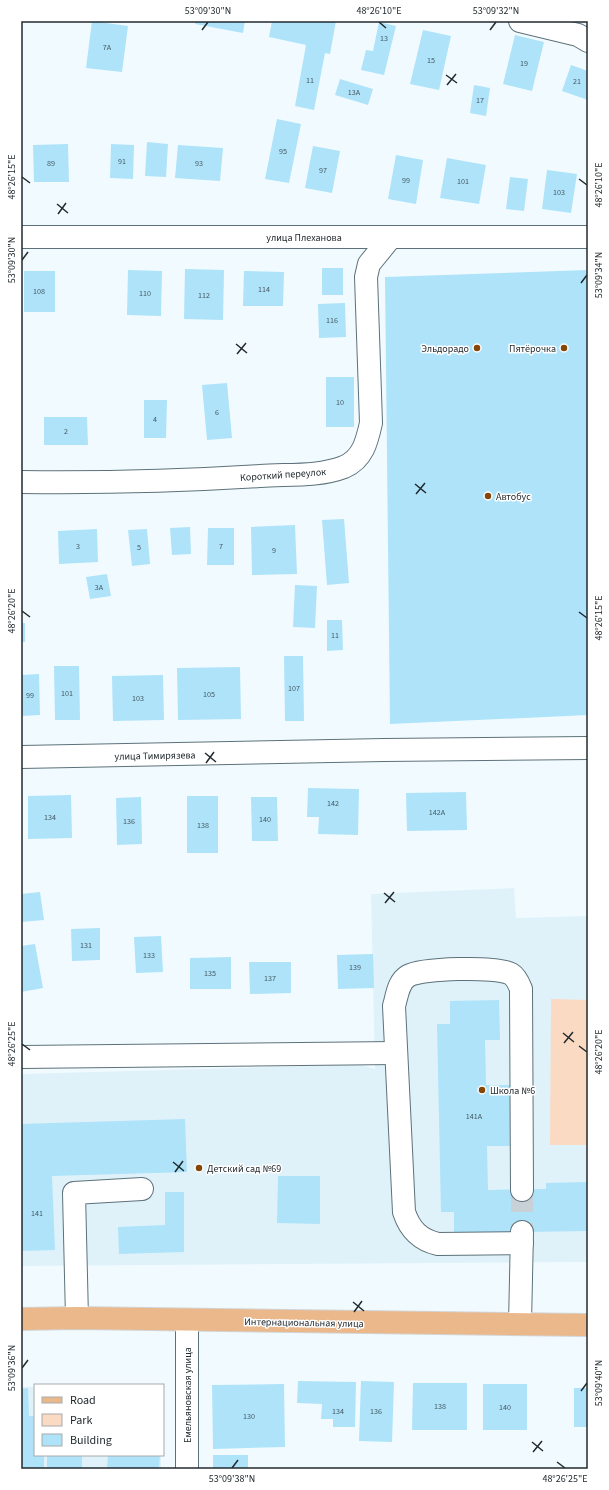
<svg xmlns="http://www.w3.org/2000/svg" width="609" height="1490" font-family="'Source Sans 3',sans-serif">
<rect width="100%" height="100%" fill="#f1fbff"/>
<g fill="#dff2fa">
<path d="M 514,888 L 516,918 L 588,916 L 588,1262 L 21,1266 L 21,1074 L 348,1065 L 362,1065 L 375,1069 L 371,894 Z"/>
<path d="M 21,1387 L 35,1387 L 35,1455 L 161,1455 L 161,1469 L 21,1469 Z"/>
</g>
<path fill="#fadac3" d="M 551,999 L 588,1000 L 588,1145 L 550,1145 Z"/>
<g fill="#aee3fa">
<path d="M 92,21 L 128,26 L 122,72 L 86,68 Z"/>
<path d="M 196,21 L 245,21 L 243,33 L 195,24 Z"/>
<path d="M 272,21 L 336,21 L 330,54 L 325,53 L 314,110 L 295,106 L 306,45 L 269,37 Z"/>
<path d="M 379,22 L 396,26 L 384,75 L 361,70 L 366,50 L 373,51 Z"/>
<path d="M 423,30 L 451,36 L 439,90 L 410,84 Z"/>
<path d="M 515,35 L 544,42 L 532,91 L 503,84 Z"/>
<path d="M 571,65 L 588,71 L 588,100 L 562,91 Z"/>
<path d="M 340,79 L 373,89 L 368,105 L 335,95 Z"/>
<path d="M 474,85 L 490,88 L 486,116 L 470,113 Z"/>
<path d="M 277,119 L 301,124 L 289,183 L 265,179 Z"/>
<path d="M 147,142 L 168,144 L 166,177 L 145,176 Z"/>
<path d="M 68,144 L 69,182 L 34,182 L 33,145 Z"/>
<path d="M 111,144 L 134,145 L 133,179 L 110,178 Z"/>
<path d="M 178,145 L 223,148 L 220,181 L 175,178 Z"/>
<path d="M 313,146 L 340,151 L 332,193 L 305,188 Z"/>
<path d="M 396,155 L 423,160 L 416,204 L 388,199 Z"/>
<path d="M 447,158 L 486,165 L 479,204 L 440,198 Z"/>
<path d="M 547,170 L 577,174 L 571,213 L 542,209 Z"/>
<path d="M 510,177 L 528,179 L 524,211 L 506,209 Z"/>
<rect x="322" y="268" width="21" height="27"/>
<path d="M 185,269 L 224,270 L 223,320 L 184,319 Z"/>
<path d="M 128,270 L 162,271 L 161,316 L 127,315 Z"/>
<path d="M 588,270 L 588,715 L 390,724 L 385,277 Z"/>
<rect x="24" y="271" width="31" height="41"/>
<path d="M 244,271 L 284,272 L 283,306 L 243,306 Z"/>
<path d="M 345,303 L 346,337 L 319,338 L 318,304 Z"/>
<rect x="326" y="377" width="28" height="50"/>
<path d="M 227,383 L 232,438 L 207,440 L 202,385 Z"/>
<path d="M 144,400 L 167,400 L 166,438 L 144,438 Z"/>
<path d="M 44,417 L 87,417 L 88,445 L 44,445 Z"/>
<path d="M 344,519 L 349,583 L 327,585 L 322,520 Z"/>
<path d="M 295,525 L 297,574 L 252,575 L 251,527 Z"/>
<path d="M 190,527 L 191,554 L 172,555 L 170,528 Z"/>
<path d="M 208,528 L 234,528 L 234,565 L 207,565 Z"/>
<path d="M 97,529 L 98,562 L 59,564 L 58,531 Z"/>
<path d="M 147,529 L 150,564 L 132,566 L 128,530 Z"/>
<path d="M 107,574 L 111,596 L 90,599 L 86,577 Z"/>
<path d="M 295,585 L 317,586 L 315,628 L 293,627 Z"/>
<path d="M 327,620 L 342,620 L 343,650 L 327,651 Z"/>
<rect x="21" y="623" width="4" height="19"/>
<path d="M 284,656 L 303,656 L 304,721 L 285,721 Z"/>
<path d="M 54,666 L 79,666 L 80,720 L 55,720 Z"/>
<path d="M 240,667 L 241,719 L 178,720 L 177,668 Z"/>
<path d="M 39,674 L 40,715 L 21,716 L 21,675 Z"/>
<path d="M 163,675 L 164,720 L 113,721 L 112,676 Z"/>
<path d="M 308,788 L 359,789 L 358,835 L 318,834 L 319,817 L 307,817 Z"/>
<path d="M 466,792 L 467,830 L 407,831 L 406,793 Z"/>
<path d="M 71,795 L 72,838 L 28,839 L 28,796 Z"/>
<rect x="187" y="796" width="31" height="57"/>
<path d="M 141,797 L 142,844 L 117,845 L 116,798 Z"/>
<path d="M 251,797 L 277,797 L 278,841 L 252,841 Z"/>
<path d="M 40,892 L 44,920 L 21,922 L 21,894 Z"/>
<path d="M 100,928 L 100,960 L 72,961 L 71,929 Z"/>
<path d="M 161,936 L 163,972 L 136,973 L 134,937 Z"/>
<path d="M 35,944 L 43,988 L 21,992 L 21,946 Z"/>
<path d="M 373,954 L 374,988 L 338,989 L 337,955 Z"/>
<path d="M 231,957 L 231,989 L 190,989 L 190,958 Z"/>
<path d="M 249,962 L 291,962 L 291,993 L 250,994 Z"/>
<path d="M 499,1000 L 500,1040 L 485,1040 L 486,1085 L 510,1085 L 511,1146 L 487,1146 L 488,1190 L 546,1189 L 546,1183 L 588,1182 L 588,1231 L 454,1233 L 454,1212 L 441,1212 L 437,1024 L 450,1024 L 450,1001 Z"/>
<path d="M 185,1119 L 187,1172 L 52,1176 L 55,1250 L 21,1251 L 21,1124 Z"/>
<path d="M 278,1176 L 320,1176 L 320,1224 L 277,1223 Z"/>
<path d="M 165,1192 L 184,1192 L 184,1252 L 119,1254 L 118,1227 L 165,1225 Z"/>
<path d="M 298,1381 L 356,1382 L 355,1427 L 333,1427 L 333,1419 L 321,1419 L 322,1404 L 297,1403 Z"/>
<path d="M 361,1381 L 394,1382 L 392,1442 L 359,1441 Z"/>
<path d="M 413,1383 L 467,1383 L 467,1430 L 412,1430 Z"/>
<path d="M 284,1384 L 285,1447 L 213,1449 L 212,1385 Z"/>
<rect x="483" y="1384" width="44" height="46"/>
<path d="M 28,1388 L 29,1416 L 35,1416 L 35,1455 L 44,1455 L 44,1469 L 21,1469 L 21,1389 Z"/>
<rect x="574" y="1388" width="14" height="39"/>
<rect x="47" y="1455" width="35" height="14"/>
<path d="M 108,1455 L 160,1455 L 159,1469 L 107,1469 Z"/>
<rect x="213" y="1455" width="35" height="14"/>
</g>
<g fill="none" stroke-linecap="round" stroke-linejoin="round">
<path stroke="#c8d1d5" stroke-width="22" stroke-dasharray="22 11" stroke-linecap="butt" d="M 522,1190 L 522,1232"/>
<g stroke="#5d717a" stroke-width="24">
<g id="minor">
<path d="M 520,21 L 578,35 L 588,41"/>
<path d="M 21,237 L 588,237"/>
<path d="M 21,482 C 101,483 180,481 260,476 C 287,474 318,477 344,467 C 363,459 367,441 371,423 L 366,277 L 369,264 L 391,237"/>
<path d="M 21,757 L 384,750 L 588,748"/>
<path d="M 21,1057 L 396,1053"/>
<path d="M 522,1190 L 521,989 C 519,984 516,977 511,974 C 496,966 422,968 408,976 C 398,982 397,996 394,1006 L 404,1212 C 410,1230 420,1240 438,1244 L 522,1243"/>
<path d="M 77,1318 L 74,1193 L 142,1189"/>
<path d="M 520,1324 L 522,1232"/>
<path d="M 187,1469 L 187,1320"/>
</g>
</g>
<g stroke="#d3d4d5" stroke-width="24">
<path id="major" d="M 21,1319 L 77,1318 L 588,1325"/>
</g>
<use href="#minor" stroke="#fff" stroke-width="22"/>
<use href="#major" stroke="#ebb88c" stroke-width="22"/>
</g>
<path fill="none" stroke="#222a2e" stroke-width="1.5" d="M 379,22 L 386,28M 202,30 L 208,22M 490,30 L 496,22M 446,75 L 457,83M 447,85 L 456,74M 22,177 L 30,183M 579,179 L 587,185M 57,204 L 68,213M 58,214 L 66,203M 22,260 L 28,252M 581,283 L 587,275M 236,344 L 247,353M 237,354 L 246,343M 415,484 L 426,493M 416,494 L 425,483M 22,611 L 30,617M 579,612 L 587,618M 205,753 L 216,762M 206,763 L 214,752M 384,893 L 395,902M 385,903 L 394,892M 563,1033 L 574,1042M 564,1043 L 573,1032M 22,1044 L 30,1050M 579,1046 L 587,1052M 173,1162 L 184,1171M 175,1172 L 183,1161M 353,1302 L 364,1311M 354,1312 L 362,1301M 22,1368 L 28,1360M 581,1391 L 587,1383M 532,1442 L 543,1451M 533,1452 L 542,1441M 557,1462 L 565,1468M 232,1468 L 238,1460"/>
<g fill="#854708" stroke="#fff" stroke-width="1.5">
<circle cx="477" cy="348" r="4"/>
<circle cx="564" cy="348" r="4"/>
<circle cx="488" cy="496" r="4"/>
<circle cx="482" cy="1090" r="4"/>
<circle cx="199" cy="1168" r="4"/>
</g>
<g text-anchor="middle" stroke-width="3" stroke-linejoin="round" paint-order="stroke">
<g font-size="8" fill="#455861">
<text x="384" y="41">13</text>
<text x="107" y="50">7А</text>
<text x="431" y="63">15</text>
<text x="524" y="66">19</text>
<text x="310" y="83">11</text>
<text x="577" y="84">21</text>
<text x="354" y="95">13А</text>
<text x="480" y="103">17</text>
<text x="283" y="154">95</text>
<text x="122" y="164">91</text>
<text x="51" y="166">89</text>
<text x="199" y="166">93</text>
<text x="323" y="173">97</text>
<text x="406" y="183">99</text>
<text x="463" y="184">101</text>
<text x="559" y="195">103</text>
<text x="264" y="292">114</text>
<text x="39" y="294">108</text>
<text x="145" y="296">110</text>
<text x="204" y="298">112</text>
<text x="332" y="323">116</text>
<text x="340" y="405">10</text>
<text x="217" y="415">6</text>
<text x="155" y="422">4</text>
<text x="66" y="434">2</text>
<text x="78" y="549">3</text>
<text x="221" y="549">7</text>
<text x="139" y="550">5</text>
<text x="274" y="553">9</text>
<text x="99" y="590">3А</text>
<text x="335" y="638">11</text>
<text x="294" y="691">107</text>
<text x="67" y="696">101</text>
<text x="209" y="697">105</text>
<text x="30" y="698">99</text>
<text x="138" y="701">103</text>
<text x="333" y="806">142</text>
<text x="437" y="815">142А</text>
<text x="50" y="820">134</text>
<text x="265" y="822">140</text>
<text x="129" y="824">136</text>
<text x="203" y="828">138</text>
<text x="86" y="948">131</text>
<text x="149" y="958">133</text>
<text x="355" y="970">139</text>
<text x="210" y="976">135</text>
<text x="270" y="981">137</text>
<text x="474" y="1119">141А</text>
<text x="37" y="1216">141</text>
<text x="440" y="1409">138</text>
<text x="505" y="1410">140</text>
<text x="338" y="1414">134</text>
<text x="376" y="1414">136</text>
<text x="249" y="1419">130</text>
</g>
<g font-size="10" fill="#222a2e" stroke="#fff">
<text x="304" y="241">улица Плеханова</text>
<text transform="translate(283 474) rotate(-4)" y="4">Короткий переулок</text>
<text transform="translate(155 755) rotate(-1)" y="4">улица Тимирязева</text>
<text transform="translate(304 1322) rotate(1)" y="4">Интернациональная улица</text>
<text transform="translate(187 1395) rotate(-90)" y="4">Емельяновская улица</text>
</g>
<g font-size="10" fill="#222a2e" stroke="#fff" text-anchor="start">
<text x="469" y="352" text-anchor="end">Эльдорадо</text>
<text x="556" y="352" text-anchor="end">Пятёрочка</text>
<text x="496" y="500">Автобус</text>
<text x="490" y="1094">Школа №6</text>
<text x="207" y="1172">Детский сад №69</text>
</g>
</g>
<rect width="609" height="1490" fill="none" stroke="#ffffff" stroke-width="44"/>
<rect x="34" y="1384" width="130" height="72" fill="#ffffff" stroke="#a7aaab"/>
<rect x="42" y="1397" width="20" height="6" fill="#ebb88c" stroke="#a7aaab"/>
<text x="70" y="1404" font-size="12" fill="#222a2e">Road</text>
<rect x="42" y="1414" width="20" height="12" fill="#fadac3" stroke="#a7aaab"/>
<text x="70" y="1424" font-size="12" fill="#222a2e">Park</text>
<rect x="42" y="1434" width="20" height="12" fill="#aee3fa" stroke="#a7aaab"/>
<text x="70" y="1444" font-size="12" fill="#222a2e">Building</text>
<rect x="22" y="22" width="565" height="1446" fill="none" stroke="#222a2e" stroke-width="1.5"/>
<g font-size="10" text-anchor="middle" fill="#222a2e">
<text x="208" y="14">53°09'30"N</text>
<text x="379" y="14">48°26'10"E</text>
<text x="496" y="14">53°09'32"N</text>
<text transform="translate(11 177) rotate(-90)" y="4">48°26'15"E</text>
<text transform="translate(598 185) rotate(-90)" y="4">48°26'10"E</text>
<text transform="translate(11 260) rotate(-90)" y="4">53°09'30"N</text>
<text transform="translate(598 275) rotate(-90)" y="4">53°09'34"N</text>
<text transform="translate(11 611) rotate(-90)" y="4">48°26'20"E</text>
<text transform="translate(598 618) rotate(-90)" y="4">48°26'15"E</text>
<text transform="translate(11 1044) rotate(-90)" y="4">48°26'25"E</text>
<text transform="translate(598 1052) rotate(-90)" y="4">48°26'20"E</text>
<text transform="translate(11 1368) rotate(-90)" y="4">53°09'36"N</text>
<text transform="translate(598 1383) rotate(-90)" y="4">53°09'40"N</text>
<text x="232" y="1482">53°09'38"N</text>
<text x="565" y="1482">48°26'25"E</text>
</g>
</svg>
